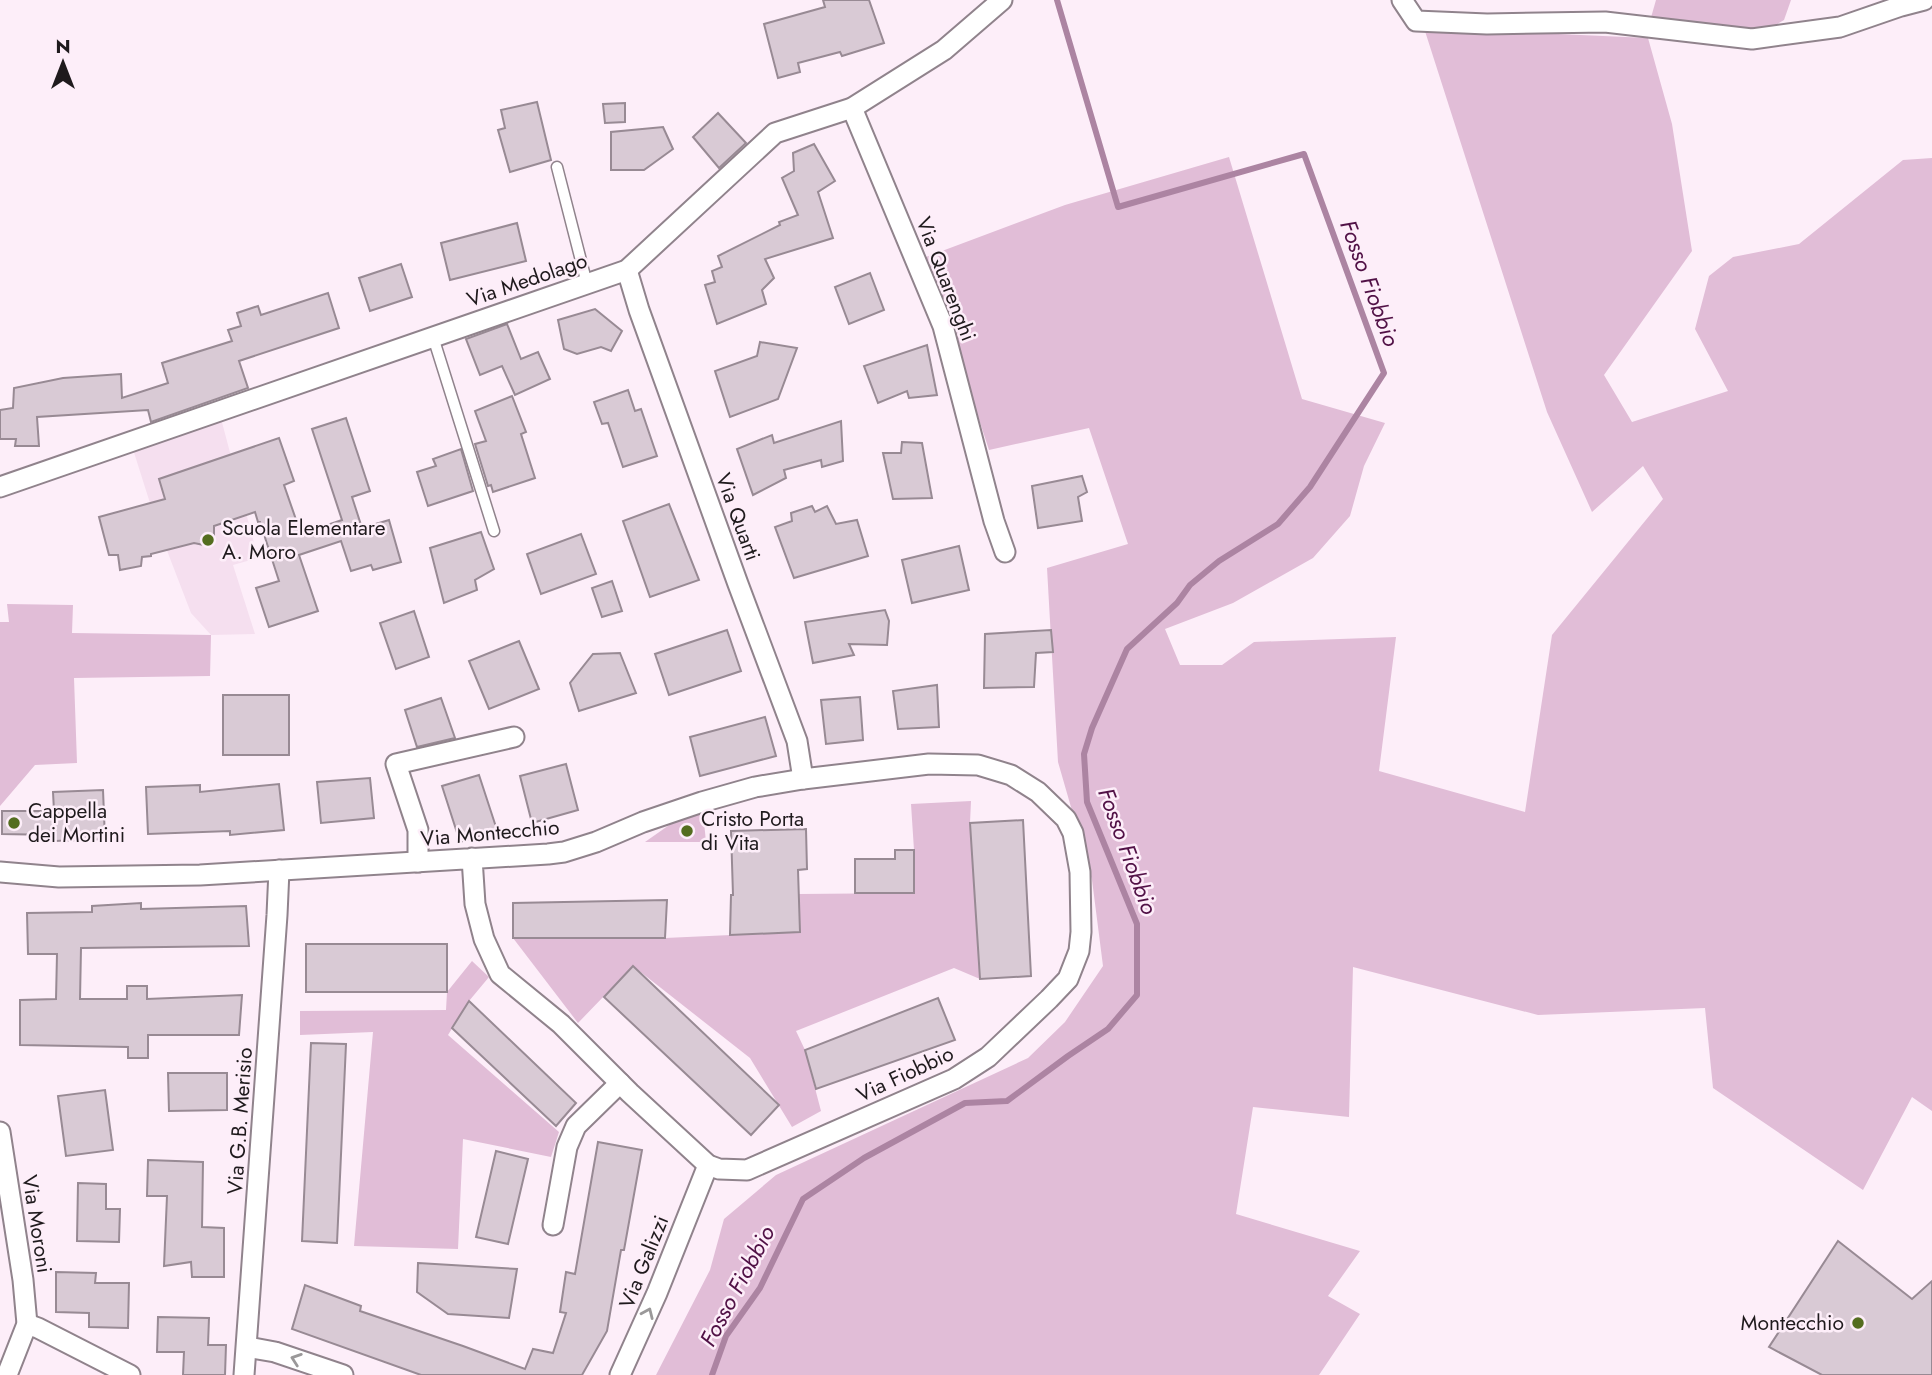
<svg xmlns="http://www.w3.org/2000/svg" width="1932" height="1375" font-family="Jost,sans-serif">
<rect width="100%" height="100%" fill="#fdeef9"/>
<path fill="#f5dfef" d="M 219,411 L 258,558 L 233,565 L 255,634 L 211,635 L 191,613 L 156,522 L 131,443 Z"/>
<g fill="#e1bdd7">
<path d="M 1656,0 L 1791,0 L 1784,20 L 1752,39 L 1648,28 Z"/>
<path d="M 1424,28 L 1648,38 L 1672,124 L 1692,251 L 1604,375 L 1632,422 L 1728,391 L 1695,329 L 1709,276 L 1733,257 L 1799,244 L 1903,160 L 1932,158 L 1932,1111 L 1912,1097 L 1863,1190 L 1713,1088 L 1705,1008 L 1538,1015 L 1353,967 L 1349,1117 L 1253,1107 L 1236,1214 L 1360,1251 L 1328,1296 L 1360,1314 L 1319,1375 L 656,1375 L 710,1270 L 724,1219 L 776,1175 L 1028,1058 L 1065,1022 L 1103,966 L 1092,880 L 1058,762 L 1047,568 L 1128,544 L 1089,428 L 989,450 L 926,257 L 1065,205 L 1229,157 L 1302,399 L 1385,423 L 1364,466 L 1350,516 L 1313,558 L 1233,603 L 1165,629 L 1180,665 L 1222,665 L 1254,642 L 1396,637 L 1379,771 L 1525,812 L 1552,635 L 1663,499 L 1643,466 L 1592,512 L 1547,412 Z"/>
<path d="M 7,604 L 73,605 L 72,633 L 211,635 L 210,676 L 74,678 L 77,763 L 35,765 L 0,806 L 0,622 L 9,622 Z"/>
<path d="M 971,801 L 970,823 L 980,979 L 954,968 L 796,1031 L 805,1050 L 821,1111 L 792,1127 L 750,1058 L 633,966 L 578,1023 L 513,938 L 665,938 L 800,932 L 799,894 L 914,893 L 914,850 L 911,804 Z"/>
<path d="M 702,802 L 706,842 L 645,842 Z"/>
<path d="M 472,961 L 489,977 L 469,1001 L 448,1035 L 559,1132 L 551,1157 L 463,1139 L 458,1249 L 354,1246 L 373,1032 L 300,1035 L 300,1011 L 446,1010 L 447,992 Z"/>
</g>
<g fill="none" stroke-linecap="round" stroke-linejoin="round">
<path stroke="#ac84a2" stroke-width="6" d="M 712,1375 L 726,1336 L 760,1288 L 803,1199 L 864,1158 L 965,1103 L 1007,1101 L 1068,1056 L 1108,1029 L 1137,995 L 1137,924 L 1087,802 L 1084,754 L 1092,728 L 1127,649 L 1177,603 L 1190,585 L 1219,561 L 1278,524 L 1310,487 L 1384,373 L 1304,154 L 1118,207 L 1057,0"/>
</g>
<g fill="#d9cad5" stroke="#988a94" stroke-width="2">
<path d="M 823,0 L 869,0 L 884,43 L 842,56 L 840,52 L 798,63 L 800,72 L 778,78 L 764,24 L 825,7 Z"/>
<path d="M 537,102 L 551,160 L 510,172 L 498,130 L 505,128 L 501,110 Z"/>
<path d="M 625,103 L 625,122 L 605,123 L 603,104 Z"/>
<path d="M 718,113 L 746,143 L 719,168 L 693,137 Z"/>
<path d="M 663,127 L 673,149 L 644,170 L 611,170 L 611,132 Z"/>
<path d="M 814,144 L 835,181 L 818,192 L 833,238 L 765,259 L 774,278 L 762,290 L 766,304 L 717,324 L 705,285 L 715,282 L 712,271 L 722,267 L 718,256 L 780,225 L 779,222 L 798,215 L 782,178 L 794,171 L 793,153 Z"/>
<path d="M 517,223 L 526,261 L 450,280 L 441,243 Z"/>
<path d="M 401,264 L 412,297 L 370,311 L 359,278 Z"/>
<path d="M 870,273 L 884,310 L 849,324 L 835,287 Z"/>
<path d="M 328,293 L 339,328 L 239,361 L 248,388 L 151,422 L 148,410 L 37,417 L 39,446 L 15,446 L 16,439 L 0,439 L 0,410 L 13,408 L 14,388 L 63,378 L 121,374 L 122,398 L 168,383 L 162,363 L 232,341 L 228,330 L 241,326 L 237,313 L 258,306 L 261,315 Z"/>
<path d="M 595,309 L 622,331 L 611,351 L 601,347 L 577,354 L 564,349 L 558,320 Z"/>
<path d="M 507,324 L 521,359 L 538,352 L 550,379 L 515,395 L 502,366 L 480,375 L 466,339 Z"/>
<path d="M 760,342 L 797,348 L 778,399 L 730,417 L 715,371 L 757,356 Z"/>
<path d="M 927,345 L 937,395 L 909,398 L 907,391 L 878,403 L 864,366 Z"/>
<path d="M 628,390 L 635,411 L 641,409 L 657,456 L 623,467 L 608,423 L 602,424 L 594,402 Z"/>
<path d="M 512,396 L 526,432 L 521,434 L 535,478 L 493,492 L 491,485 L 488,486 L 475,444 L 486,441 L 475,411 Z"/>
<path d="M 346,418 L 370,491 L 352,497 L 362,528 L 389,520 L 401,562 L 373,570 L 371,565 L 351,571 L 341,541 L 299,555 L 318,611 L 269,627 L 256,588 L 279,581 L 260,522 L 258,522 L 255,512 L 214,526 L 214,536 L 209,546 L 194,543 L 151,554 L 151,556 L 142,557 L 141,566 L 120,570 L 118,555 L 109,555 L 99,517 L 165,499 L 159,479 L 279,438 L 294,481 L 284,485 L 301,534 L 342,520 L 312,429 Z"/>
<path d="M 841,421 L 843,461 L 822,467 L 821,460 L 784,470 L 786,478 L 753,495 L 737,449 L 772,435 L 774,443 Z"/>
<path d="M 902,442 L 922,443 L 932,498 L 893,499 L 883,453 L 901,453 Z"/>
<path d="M 461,449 L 473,491 L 428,506 L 417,472 L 436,466 L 433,459 Z"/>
<path d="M 1082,476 L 1087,492 L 1078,497 L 1082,521 L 1038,528 L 1032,486 Z"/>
<path d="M 669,504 L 699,580 L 650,597 L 623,521 Z"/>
<path d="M 812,506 L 815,512 L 827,506 L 836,524 L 857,520 L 868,556 L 794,578 L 775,527 L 792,521 L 791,513 Z"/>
<path d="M 481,532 L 494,569 L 475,580 L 477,590 L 444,603 L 430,548 Z"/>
<path d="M 581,534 L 596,574 L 541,594 L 527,554 Z"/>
<path d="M 959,546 L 969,590 L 912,603 L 902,560 Z"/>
<path d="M 612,581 L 622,611 L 602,617 L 592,588 Z"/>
<path d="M 885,610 L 889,621 L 887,645 L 849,644 L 854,655 L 813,663 L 805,622 Z"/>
<path d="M 414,611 L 429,657 L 396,669 L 380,623 Z"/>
<path d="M 727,630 L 741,671 L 669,695 L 655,654 Z"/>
<path d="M 1051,630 L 1053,652 L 1036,653 L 1034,687 L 984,688 L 985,634 Z"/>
<path d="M 519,641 L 539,689 L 489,709 L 469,661 Z"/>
<path d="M 620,653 L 636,693 L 579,711 L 570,683 L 593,654 Z"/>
<path d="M 937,685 L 939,727 L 898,729 L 893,691 Z"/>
<rect x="223" y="695" width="66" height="60"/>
<path d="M 860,697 L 863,740 L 826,744 L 821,700 Z"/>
<path d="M 441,698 L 455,738 L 417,747 L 405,710 Z"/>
<path d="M 765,717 L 776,756 L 700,776 L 690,737 Z"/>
<path d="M 566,764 L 578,810 L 532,823 L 520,776 Z"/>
<path d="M 479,775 L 497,830 L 460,842 L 442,786 Z"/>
<path d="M 370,778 L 374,818 L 321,823 L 317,782 Z"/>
<path d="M 279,784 L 284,830 L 230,835 L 230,831 L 148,834 L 146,787 L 200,785 L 200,792 Z"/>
<path d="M 103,790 L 105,839 L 55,841 L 54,835 L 2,834 L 2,811 L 54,811 L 53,792 Z"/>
<path d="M 1023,820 L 1031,976 L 980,979 L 970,823 Z"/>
<path d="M 806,829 L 807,869 L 798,870 L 800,932 L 730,935 L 731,895 L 733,895 L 731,831 Z"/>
<path d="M 895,850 L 914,850 L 914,893 L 855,893 L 855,859 L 895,859 Z"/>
<path d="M 667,900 L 665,938 L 513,938 L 513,903 Z"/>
<path d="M 141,903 L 141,909 L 246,906 L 249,946 L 81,948 L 80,999 L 127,999 L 127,986 L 147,986 L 147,999 L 242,995 L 239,1035 L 148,1035 L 148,1058 L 128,1058 L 128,1047 L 20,1045 L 20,1000 L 56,999 L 57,954 L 28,954 L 27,913 L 92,912 L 92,906 Z"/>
<rect x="306" y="944" width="141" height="48"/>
<path d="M 633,966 L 779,1105 L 751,1135 L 604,997 Z"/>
<path d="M 938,998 L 955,1040 L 816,1089 L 805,1050 Z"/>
<path d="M 469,1001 L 576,1103 L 556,1126 L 452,1028 Z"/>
<path d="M 311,1043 L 346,1044 L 337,1243 L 302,1241 Z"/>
<path d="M 168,1073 L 227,1073 L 227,1110 L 169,1111 Z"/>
<path d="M 105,1090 L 113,1150 L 66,1156 L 58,1096 Z"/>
<path d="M 598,1142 L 642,1150 L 624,1250 L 621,1250 L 607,1331 L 582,1375 L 421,1375 L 292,1329 L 305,1285 L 361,1306 L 360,1311 L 463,1346 L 525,1369 L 533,1349 L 553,1353 L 566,1313 L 560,1312 L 566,1272 L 575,1274 Z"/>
<path d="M 496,1151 L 528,1159 L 508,1244 L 476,1237 Z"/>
<path d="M 148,1160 L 203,1162 L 202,1227 L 224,1228 L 224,1277 L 192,1277 L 191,1262 L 164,1266 L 167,1196 L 147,1196 Z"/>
<path d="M 78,1183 L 106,1184 L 106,1209 L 120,1209 L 119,1242 L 77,1241 Z"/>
<path d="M 1838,1241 L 1912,1299 L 1932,1281 L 1932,1375 L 1822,1375 L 1769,1347 Z"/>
<path d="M 418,1263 L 517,1269 L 509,1318 L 448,1314 L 417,1292 Z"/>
<path d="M 56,1272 L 96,1273 L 95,1283 L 129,1283 L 128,1328 L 89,1327 L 89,1313 L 56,1312 Z"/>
<path d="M 158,1317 L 209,1318 L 208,1345 L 226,1345 L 225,1375 L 183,1375 L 184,1352 L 157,1352 Z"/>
</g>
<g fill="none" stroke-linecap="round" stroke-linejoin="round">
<g stroke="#90838c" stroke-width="13">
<g id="service">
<path d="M 557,167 L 587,284"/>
<path d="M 433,337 L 494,531"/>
</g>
</g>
<g stroke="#90838c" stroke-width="23">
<g id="minor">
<path d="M 1402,0 L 1416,21 L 1487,24 L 1605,22 L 1752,39 L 1840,27 L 1901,6 L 1924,0"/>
<path d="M 852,108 L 943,326 L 994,521 L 1005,552"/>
<path d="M 627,270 L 639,310 L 738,584 L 797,741 L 803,779"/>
<path d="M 0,487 L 627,270 L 775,133 L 852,108 L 944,50 L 1002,0"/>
<path d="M 418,862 L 418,830 L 396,764 L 514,737"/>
<path d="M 0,872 L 59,877 L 200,875 L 548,854 L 564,852 L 596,842 L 643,822 L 702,802 L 755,787 L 803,779 L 929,764 L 978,765 L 1011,775 L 1038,792 L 1066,819 L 1073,833 L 1080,872 L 1081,932 L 1079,951 L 1068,979 L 1049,999 L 988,1057 L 954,1079 L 747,1170 L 719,1169 L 708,1165 L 630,1093 L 561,1024 L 500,974 L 484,939 L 475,904 L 472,858"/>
<path d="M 0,1132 L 23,1280 L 27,1324 L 7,1375"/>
<path d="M 553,1225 L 567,1147 L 576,1126 L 620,1083"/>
<path d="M 27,1324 L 38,1328 L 130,1375"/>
<path d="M 247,1347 L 275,1352 L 343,1375"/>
<path d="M 244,1375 L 277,915 L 279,870"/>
<path d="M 620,1375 L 657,1293 L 708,1165"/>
</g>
</g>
<use href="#service" stroke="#fff" stroke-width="10"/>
<use href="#minor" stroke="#fff" stroke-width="19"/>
</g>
<defs><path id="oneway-chevron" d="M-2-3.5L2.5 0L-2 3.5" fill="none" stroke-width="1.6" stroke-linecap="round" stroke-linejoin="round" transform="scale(1.75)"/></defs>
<g stroke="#9a9899">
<use href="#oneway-chevron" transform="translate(648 1313) rotate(-66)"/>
<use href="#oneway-chevron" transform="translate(296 1359) rotate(-161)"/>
</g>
<g fill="#546d1f" stroke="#fdeef9" stroke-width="2.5">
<circle cx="208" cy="540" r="7"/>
<circle cx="14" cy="823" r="7"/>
<circle cx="687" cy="831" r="7"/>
<circle cx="1858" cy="1323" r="7"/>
</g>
<g text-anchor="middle" stroke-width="5" stroke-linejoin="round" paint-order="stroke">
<g font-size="21" fill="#1f1a1d" stroke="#fdeef9">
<text transform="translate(946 279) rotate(69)" y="7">Via Quarenghi</text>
<text transform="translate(527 280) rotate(-19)" y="7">Via Medolago</text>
<text transform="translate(738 517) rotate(70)" y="7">Via Quarti</text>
<text transform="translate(490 833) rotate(-5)" y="7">Via Montecchio</text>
<text transform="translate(905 1074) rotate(-25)" y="7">Via Fiobbio</text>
<text transform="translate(240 1121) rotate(-86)" y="7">Via G.B. Merisio</text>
<text transform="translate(37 1224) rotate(81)" y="7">Via Moroni</text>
<text transform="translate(644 1262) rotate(-68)" y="7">Via Galizzi</text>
</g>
<g font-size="21" fill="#1f1a1d" stroke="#fdeef9" text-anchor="start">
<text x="222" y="535">Scuola Elementare<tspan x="222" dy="24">A. Moro</tspan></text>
<text x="28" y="818">Cappella<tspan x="28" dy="24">dei Mortini</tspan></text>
<text x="701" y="826">Cristo Porta<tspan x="701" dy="24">di Vita</tspan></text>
<text x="1844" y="1330" text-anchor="end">Montecchio</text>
</g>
<g font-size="23" font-style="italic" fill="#511146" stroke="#fdeef9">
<text transform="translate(1370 283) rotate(70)" y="8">Fosso Fiobbio</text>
<text transform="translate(1128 851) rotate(70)" y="8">Fosso Fiobbio</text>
<text transform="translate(737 1286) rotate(-62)" y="8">Fosso Fiobbio</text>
</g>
</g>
<g transform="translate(63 63)" stroke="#fdeef9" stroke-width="5" paint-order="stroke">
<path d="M0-5L12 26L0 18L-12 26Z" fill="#1f1a1d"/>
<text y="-10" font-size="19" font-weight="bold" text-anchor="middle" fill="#1f1a1d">N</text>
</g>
</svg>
